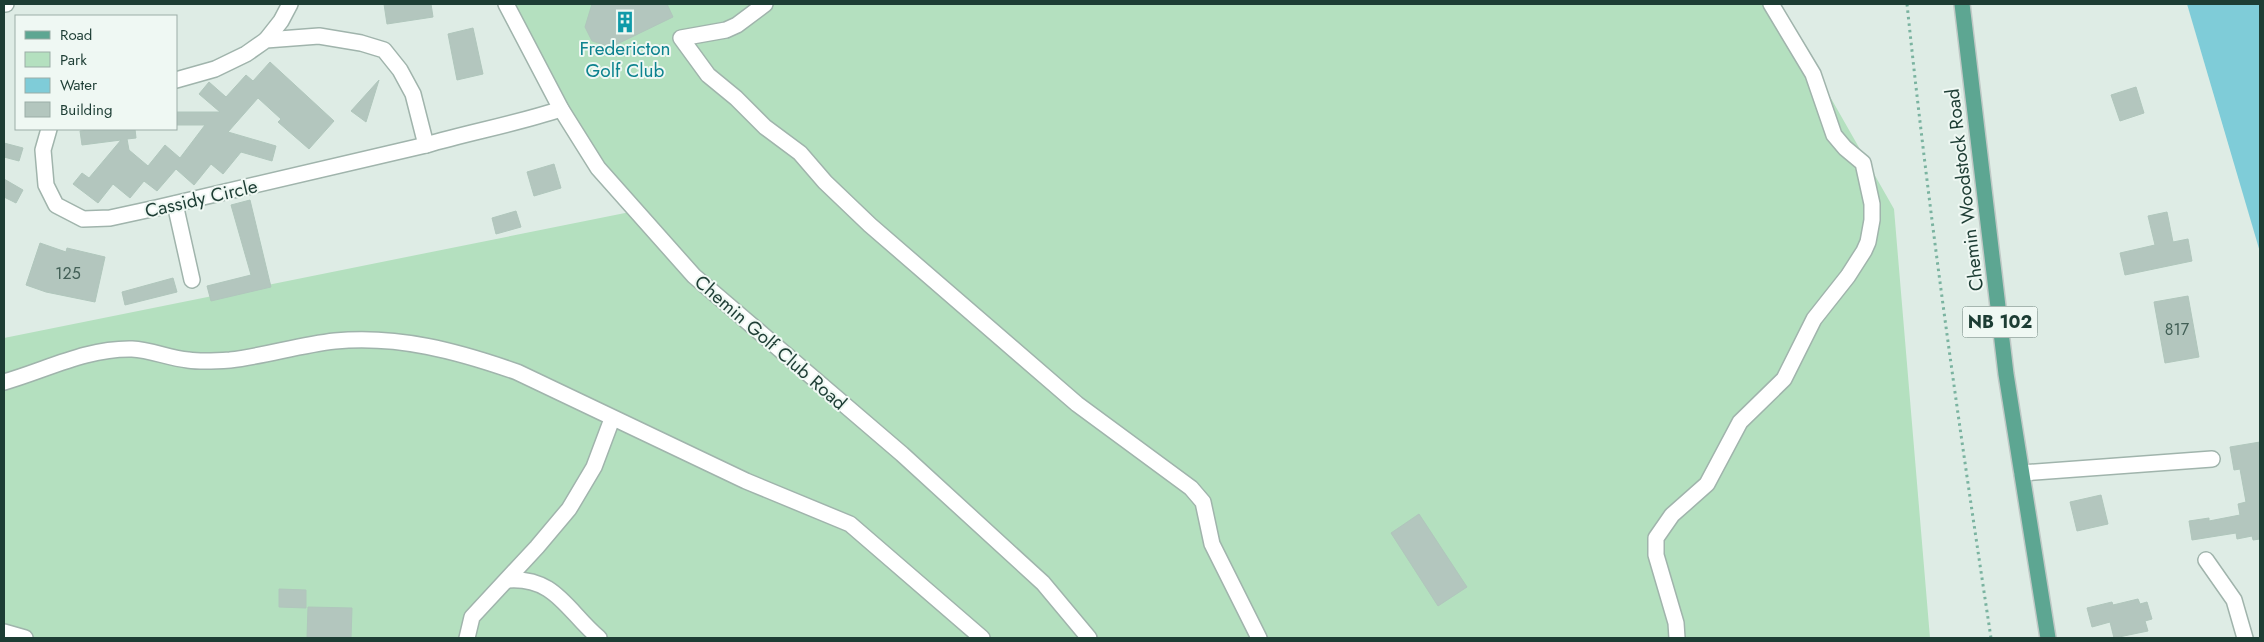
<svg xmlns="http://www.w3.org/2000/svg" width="2264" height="642" font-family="Jost,sans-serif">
<rect width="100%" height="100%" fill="#deece5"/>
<path fill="#b4e0bf" d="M 506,4 L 1772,4 L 1816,72 L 1894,209 L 1930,638 L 4,638 L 4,338 L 635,211 L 598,168 Z"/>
<path fill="#7fccd8" d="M 2187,4 L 2260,4 L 2260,252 Z"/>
<g fill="#b3c6be" stroke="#b0c6bc">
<path d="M 384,4 L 431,4 L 433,17 L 387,24 Z"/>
<path d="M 592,4 L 667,4 L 673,17 L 611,47 L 592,41 L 585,27 Z"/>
<path d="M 473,28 L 483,74 L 457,80 L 448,34 Z"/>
<path d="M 270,62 L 334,121 L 309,149 L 278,122 L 281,119 L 258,98 L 228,132 L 276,146 L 272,161 L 241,152 L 223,174 L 211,164 L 194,185 L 176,169 L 157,191 L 144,181 L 130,198 L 113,184 L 98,203 L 73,184 L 82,173 L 89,178 L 121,140 L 82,145 L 80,131 L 97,129 L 135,129 L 136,138 L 127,139 L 129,150 L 148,166 L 165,145 L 180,158 L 205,125 L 176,125 L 176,112 L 220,112 L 199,94 L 209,82 L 226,97 L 246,75 L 253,81 Z"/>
<path d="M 379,80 L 366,122 L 351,111 Z"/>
<path d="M 2136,87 L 2144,113 L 2120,121 L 2111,95 Z"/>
<path d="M 4,143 L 23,148 L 19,161 L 4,157 Z"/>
<path d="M 554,164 L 561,188 L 534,196 L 527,172 Z"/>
<path d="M 4,179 L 23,190 L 16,203 L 4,197 Z"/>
<path d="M 250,200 L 271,287 L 211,301 L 207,286 L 251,275 L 231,205 Z"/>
<path d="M 516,211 L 521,227 L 496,234 L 492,218 Z"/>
<path d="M 2167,212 L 2173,242 L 2188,239 L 2192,261 L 2125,275 L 2120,253 L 2155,245 L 2148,216 Z"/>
<path d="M 40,243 L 66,252 L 67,248 L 105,257 L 95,302 L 46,292 L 26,285 Z"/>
<path d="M 173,278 L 177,292 L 125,305 L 122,292 Z"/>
<path d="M 2188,296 L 2199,357 L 2165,363 L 2154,302 Z"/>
<path d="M 2260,442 L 2260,539 L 2253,540 L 2252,536 L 2237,539 L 2236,533 L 2192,540 L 2189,521 L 2209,518 L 2209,521 L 2240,515 L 2238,504 L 2246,502 L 2240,469 L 2234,470 L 2230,447 Z"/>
<path d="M 2101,495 L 2108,524 L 2077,531 L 2070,502 Z"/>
<path d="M 1419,514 L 1467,587 L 1438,606 L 1391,533 Z"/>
<path d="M 279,589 L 306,590 L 306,608 L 279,607 Z"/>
<path d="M 2138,599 L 2140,604 L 2147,602 L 2152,619 L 2145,621 L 2148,631 L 2114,638 L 2110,622 L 2092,627 L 2087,608 L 2112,602 L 2113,605 Z"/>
<path d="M 308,607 L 352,608 L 351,638 L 307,638 Z"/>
</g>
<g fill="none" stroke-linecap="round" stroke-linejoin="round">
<g stroke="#a0b4ac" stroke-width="18">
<g id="minor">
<path d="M 4,4 L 6,4"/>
<path d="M 506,4 L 561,109 L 598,168 L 694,276 L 902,454 L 1043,583 L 1089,638"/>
<path d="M 765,4 L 737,25 L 726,30 L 681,38 L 708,75 L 736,98 L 765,127 L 800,153 L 825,182 L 870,225 L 1077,404 L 1191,488 L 1203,502 L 1212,544 L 1259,638"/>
<path d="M 266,40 L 281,21 L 290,4"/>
<path d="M 49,129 L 43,150 L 46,185 L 56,205 L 83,219 L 110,218 L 156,208 L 426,145 L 413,94 L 400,70 L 384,50 L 361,43 L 319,36 L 266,40 L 246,54 L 215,69 L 176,80"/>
<path d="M 426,145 C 470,132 516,124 561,109"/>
<path d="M 175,204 L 192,280"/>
<path d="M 4,382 C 46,370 87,348 132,349 C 151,350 169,358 188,360 C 201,362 217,361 230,360 C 265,356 299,345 335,341 C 398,335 457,351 517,372 L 746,481 L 850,524 L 982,638"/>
<path d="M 2022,473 L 2212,459"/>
<path d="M 2206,560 L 2234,600 L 2245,638"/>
<path d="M 507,580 C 555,576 567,611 599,638"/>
<path d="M 4,632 L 25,638"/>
<path d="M 467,638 L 472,617 L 537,547 L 569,509 L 594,467 L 612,419"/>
<path d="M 1677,638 L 1676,623 L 1656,555 L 1656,538 L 1672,515 L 1707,484 L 1740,422 L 1784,379 L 1814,319 L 1848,276 L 1864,251 L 1868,242 L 1872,220 L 1872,204 L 1863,163 L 1845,148 L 1834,135 L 1813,74 L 1771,4"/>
</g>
</g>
<g stroke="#c0c9c6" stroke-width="18">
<path id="major" d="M 1962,4 L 2006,374 L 2048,638"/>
</g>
<path stroke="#7ab3a0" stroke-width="3" stroke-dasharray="2.5 4" stroke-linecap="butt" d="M 1907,4 C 1929,216 1959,427 1991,638"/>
<use href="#minor" stroke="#fff" stroke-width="15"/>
<use href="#major" stroke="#5da692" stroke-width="15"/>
</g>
<defs>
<g id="building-bare" transform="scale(1.725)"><path d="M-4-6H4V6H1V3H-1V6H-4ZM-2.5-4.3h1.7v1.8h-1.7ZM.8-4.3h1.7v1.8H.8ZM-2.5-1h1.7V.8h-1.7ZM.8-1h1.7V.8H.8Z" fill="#0f9aa8" stroke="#eff8f3" stroke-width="2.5" paint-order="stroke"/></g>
</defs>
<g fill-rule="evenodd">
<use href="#building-bare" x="625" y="22"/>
</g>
<g text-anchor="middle" stroke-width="4" stroke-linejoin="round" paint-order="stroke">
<g font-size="16" fill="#425f56">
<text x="68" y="279">125</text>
<text x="2177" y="335">817</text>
</g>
<rect fill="#eff8f3" stroke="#5c756d" stroke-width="1" x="1962.5" y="306.5" width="75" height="31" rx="4"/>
<g font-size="18" font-weight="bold" fill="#1d3d34">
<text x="2000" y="328">NB 102</text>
</g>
<g font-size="19" fill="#0d838f" stroke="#eff8f3">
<text x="625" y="55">Fredericton<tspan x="625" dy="22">Golf Club</tspan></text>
</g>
<g font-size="19" fill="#1d3d34" stroke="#eff8f3">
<text transform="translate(1964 190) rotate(-97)" y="7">Chemin Woodstock Road</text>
<text transform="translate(201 198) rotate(-13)" y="7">Cassidy Circle</text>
<text transform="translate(771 342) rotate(41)" y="7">Chemin Golf Club Road</text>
</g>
</g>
<rect width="2264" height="642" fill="none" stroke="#1d3d34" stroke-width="10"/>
<rect x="15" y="15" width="162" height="115" fill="#eff8f3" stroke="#9bada7"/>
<rect x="25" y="31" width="25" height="8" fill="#5da692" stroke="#9bada7"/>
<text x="60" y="40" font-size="15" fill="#1d3d34">Road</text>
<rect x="25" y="52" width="25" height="15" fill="#b4e0bf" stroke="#9bada7"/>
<text x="60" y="65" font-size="15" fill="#1d3d34">Park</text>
<rect x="25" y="78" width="25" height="15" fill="#7fccd8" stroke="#9bada7"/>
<text x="60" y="90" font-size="15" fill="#1d3d34">Water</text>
<rect x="25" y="102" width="25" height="15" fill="#b3c6be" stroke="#9bada7"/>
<text x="60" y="115" font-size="15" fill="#1d3d34">Building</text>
</svg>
